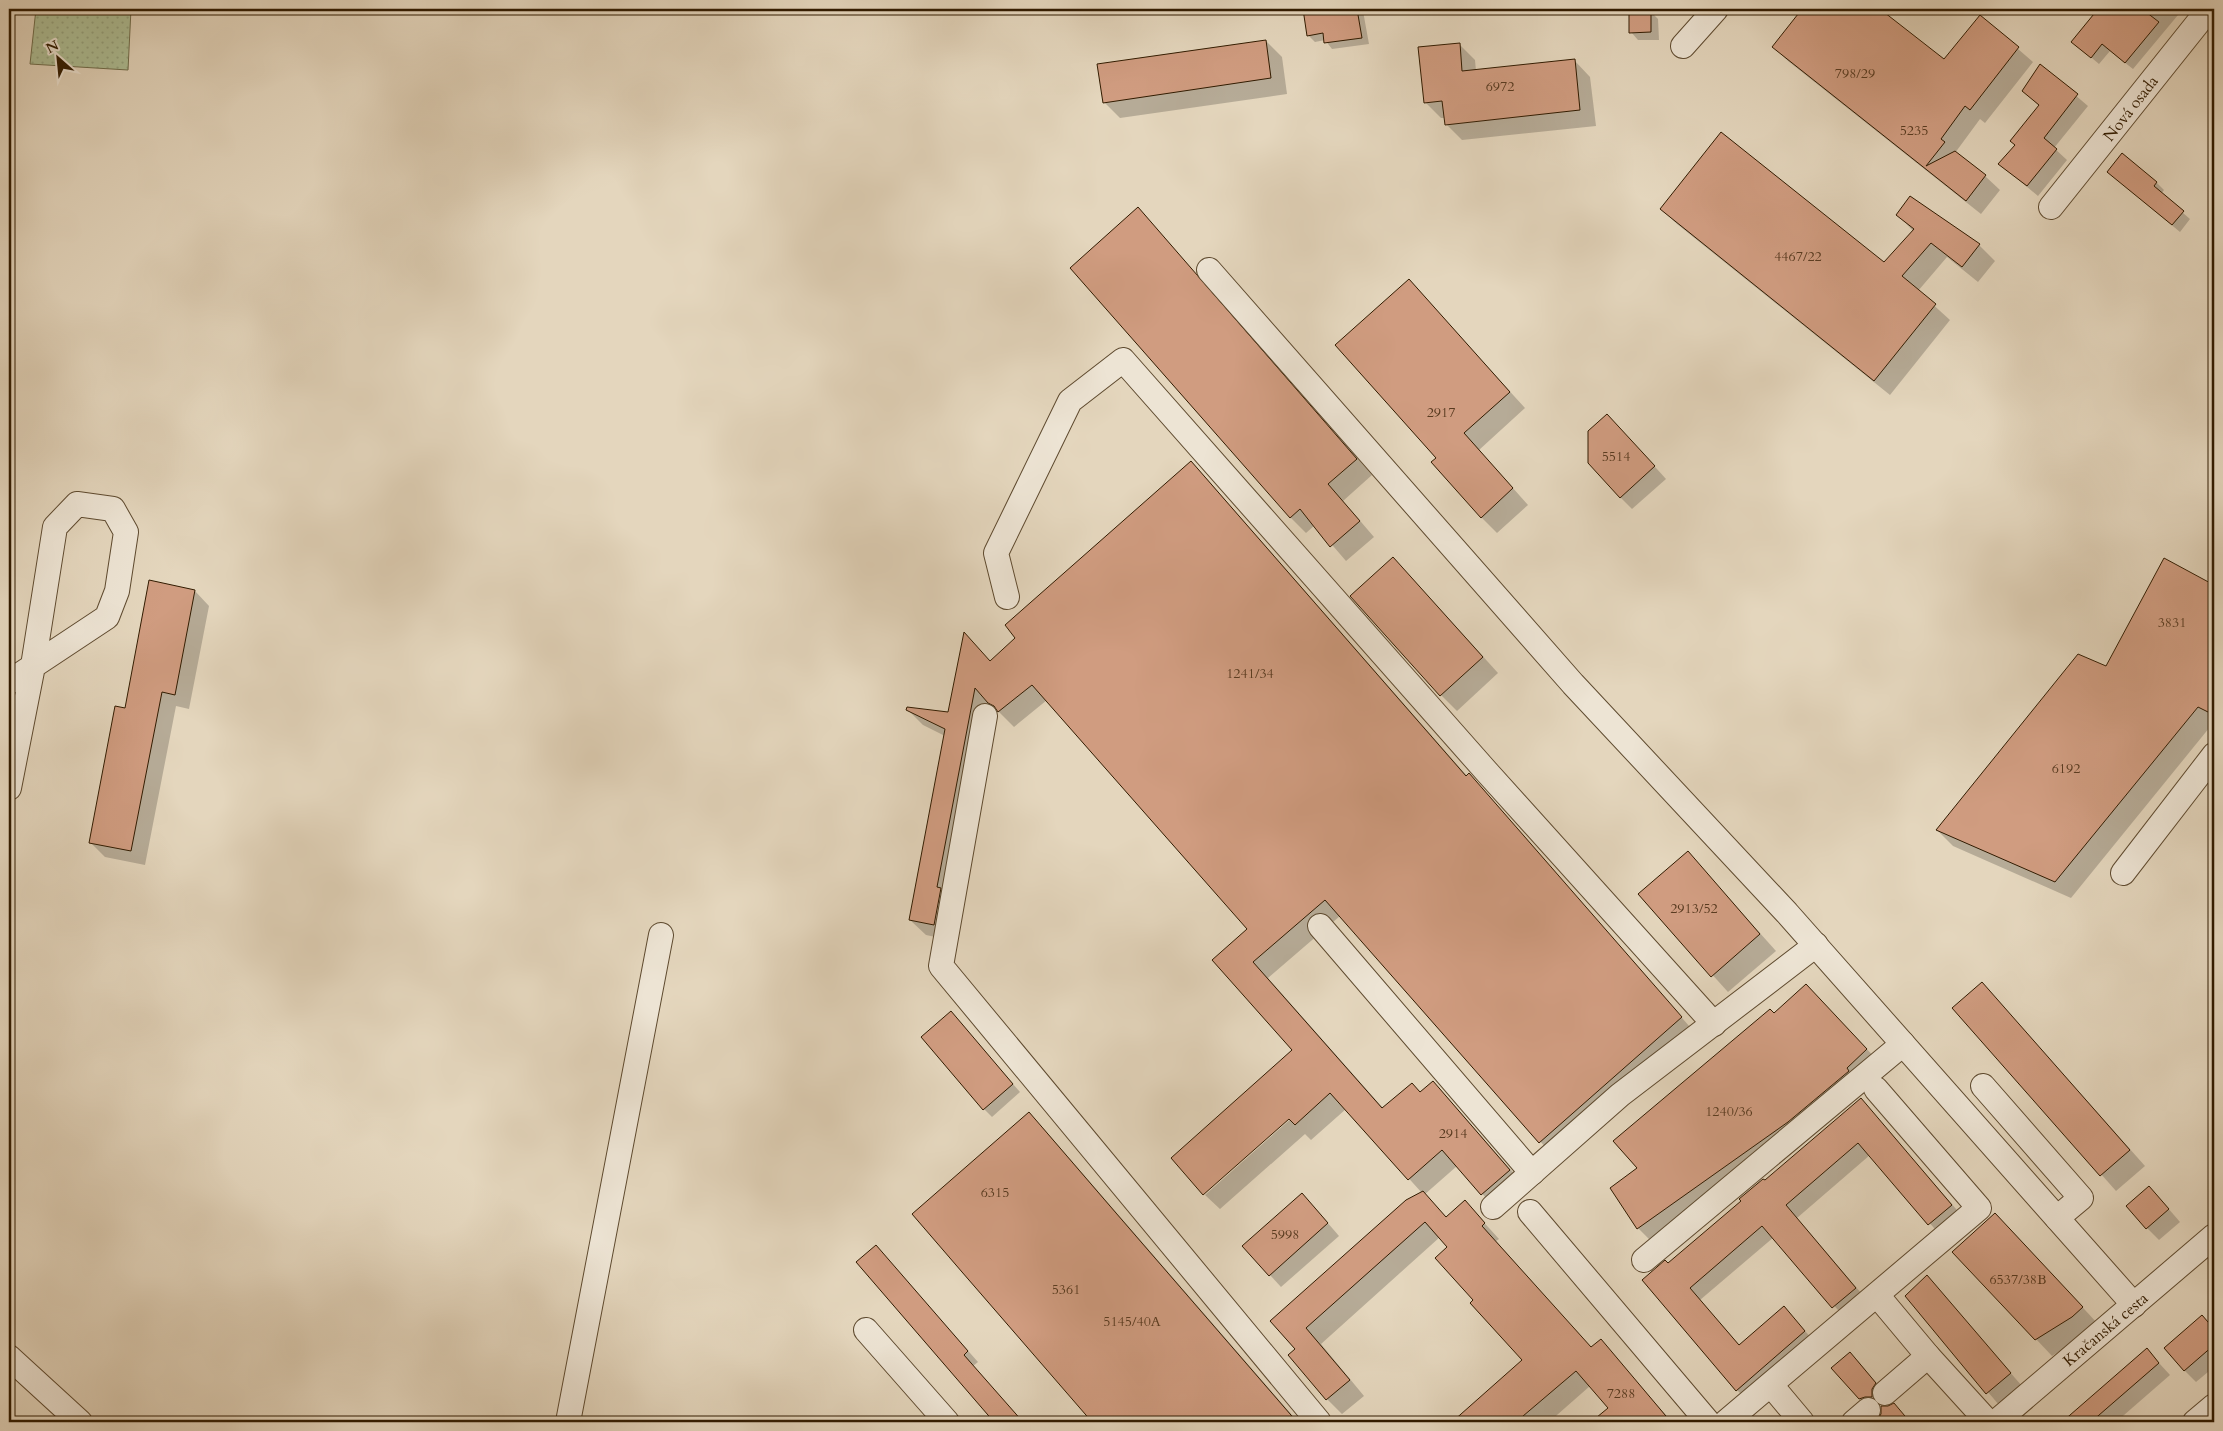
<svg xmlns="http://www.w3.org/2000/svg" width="2223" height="1431" font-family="Cardo,serif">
<defs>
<pattern id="green-dots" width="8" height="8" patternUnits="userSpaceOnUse" patternTransform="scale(1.25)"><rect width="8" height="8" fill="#aebf96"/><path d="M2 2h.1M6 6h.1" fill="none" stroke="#96a480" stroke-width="1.8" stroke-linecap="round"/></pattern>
</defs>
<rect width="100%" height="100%" fill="#e4d6bd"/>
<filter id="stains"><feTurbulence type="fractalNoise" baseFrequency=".004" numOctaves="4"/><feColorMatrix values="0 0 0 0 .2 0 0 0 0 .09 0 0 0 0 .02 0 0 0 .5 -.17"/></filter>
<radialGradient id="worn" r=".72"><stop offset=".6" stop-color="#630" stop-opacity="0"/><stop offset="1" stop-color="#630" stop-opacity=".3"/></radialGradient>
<path fill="url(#green-dots)" stroke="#706d4b" d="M 36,9 L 131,9 L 128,70 L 30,64 Z"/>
<g fill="#0003">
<path d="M 1325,9 L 1360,9 L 1363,11 L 1369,44 L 1332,49 L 1325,40 L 1315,42 L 1308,35 L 1305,12 Z"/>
<path d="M 1804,9 L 1878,9 L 1944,61 L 1980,16 L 2033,62 L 1985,123 L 1980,119 L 1955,153 L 1985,176 L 2000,190 L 1981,214 L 1788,61 L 1774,47 Z"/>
<path d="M 2100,9 L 2183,9 L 2133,69 L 2110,51 L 2099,64 L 2073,42 Z"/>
<path d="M 1650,11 L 1658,19 L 1659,40 L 1638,40 L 1631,32 Z"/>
<path d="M 1266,41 L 1282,57 L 1287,94 L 1120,118 L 1104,102 Z"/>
<path d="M 1459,44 L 1475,60 L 1476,71 L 1574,60 L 1590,77 L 1596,126 L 1462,140 L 1446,124 L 1445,118 L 1441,118 L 1425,102 Z"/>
<path d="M 2041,66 L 2088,106 L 2054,148 L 2067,160 L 2038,196 L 2000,164 L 2016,145 L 2039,106 L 2024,91 Z"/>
<path d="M 2122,155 L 2157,183 L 2164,190 L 2161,194 L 2190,219 L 2180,232 L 2108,172 Z"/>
<path d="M 1910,198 L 1979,245 L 1995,261 L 1978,282 L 1947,257 L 1918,291 L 1950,320 L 1890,395 L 1677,224 L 1661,209 L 1884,264 L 1913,231 L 1898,215 Z"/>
<path d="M 1138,209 L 1372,475 L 1343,501 L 1374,537 L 1346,561 L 1315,525 L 1306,533 L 1290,517 Z"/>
<path d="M 1409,281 L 1525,408 L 1479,450 L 1528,505 L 1497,533 L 1481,517 L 1438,459 Z"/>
<path d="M 1619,427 L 1666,479 L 1632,509 L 1620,497 Z"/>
<path d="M 1206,478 L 1467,776 L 1469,775 L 1484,790 L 1696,1034 L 1555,1158 L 1340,916 L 1268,978 L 1383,1108 L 1420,1093 L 1433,1082 L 1448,1098 L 1525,1186 L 1497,1210 L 1457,1166 L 1424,1195 L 1447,1218 L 1479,1217 L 1499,1239 L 1496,1241 L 1591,1348 L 1600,1341 L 1672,1422 L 1593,1422 L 1609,1408 L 1590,1386 L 1549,1422 L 1453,1422 L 1523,1360 L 1474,1300 L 1449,1247 L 1440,1237 L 1321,1344 L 1364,1396 L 1342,1414 L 1327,1399 L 1290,1355 L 1297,1349 L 1272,1321 L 1422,1193 L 1346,1109 L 1311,1140 L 1305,1134 L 1220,1209 L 1205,1195 L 1294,1116 L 1293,1050 L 1214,961 L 1249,929 L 1047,700 L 1014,727 L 990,703 L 952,901 L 949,940 L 926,935 L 910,920 L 945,736 L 923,725 L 908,710 L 949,714 L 990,662 Z"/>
<path d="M 2164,560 L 2214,587 L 2214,722 L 2071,898 L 1953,846 L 1937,830 L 2107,668 Z"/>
<path d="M 1409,575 L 1498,673 L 1457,711 L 1441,695 Z"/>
<path d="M 195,591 L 209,606 L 189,709 L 176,706 L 145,865 L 105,857 L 90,842 L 126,709 Z"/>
<path d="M 1688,853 L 1776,951 L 1728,992 L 1640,895 Z"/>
<path d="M 1982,983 L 2145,1166 L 2116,1191 L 1954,1008 Z"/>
<path d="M 1820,1000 L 1881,1064 L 1653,1243 L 1638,1228 L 1611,1188 L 1638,1169 L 1774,1015 Z"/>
<path d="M 951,1013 L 1020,1092 L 992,1117 L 984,1109 Z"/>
<path d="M 1861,1100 L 1963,1217 L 1941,1236 L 1870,1155 L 1797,1218 L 1867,1300 L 1845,1318 L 1774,1237 L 1700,1300 L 1740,1346 L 1784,1308 L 1816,1343 L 1748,1401 L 1737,1390 L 1668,1264 Z"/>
<path d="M 1029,1114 L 1044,1129 L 1298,1422 L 1093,1422 L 913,1214 Z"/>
<path d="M 2161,1200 L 2180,1222 L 2159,1240 L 2147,1228 Z"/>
<path d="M 1314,1207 L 1339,1236 L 1281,1287 L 1270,1275 Z"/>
<path d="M 2011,1230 L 2098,1324 L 2088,1333 L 2052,1356 L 1954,1252 Z"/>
<path d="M 876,1247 L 978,1362 L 973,1366 L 1022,1422 L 996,1422 L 858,1262 Z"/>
<path d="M 1927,1277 L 2022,1386 L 1999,1405 L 1907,1296 Z"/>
<path d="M 2202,1317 L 2214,1329 L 2214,1367 L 2196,1382 L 2184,1370 Z"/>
<path d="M 2147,1350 L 2170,1375 L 2116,1422 L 2064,1422 Z"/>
<path d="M 1858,1361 L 1883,1391 L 1879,1397 L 1879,1404 L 1868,1407 L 1860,1399 Z"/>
</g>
<g fill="#d09c80" stroke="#311b00">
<path d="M 1303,9 L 1357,9 L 1362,38 L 1324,43 L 1323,33 L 1307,36 Z"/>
<path d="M 1651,9 L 1651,32 L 1629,33 L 1629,10 Z"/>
<path d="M 1802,9 L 1880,9 L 1944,59 L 1980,15 L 2019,47 L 1970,110 L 1965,106 L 1941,139 L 1945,142 L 1926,166 L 1955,151 L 1986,175 L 1966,201 L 1772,47 Z"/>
<path d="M 2098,9 L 2142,9 L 2159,22 L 2125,63 L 2102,44 L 2091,58 L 2071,42 Z"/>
<path d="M 1266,40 L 1271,78 L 1103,103 L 1097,64 Z"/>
<path d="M 1460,43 L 1462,71 L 1575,59 L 1580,110 L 1445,125 L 1442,101 L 1424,103 L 1418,47 Z"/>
<path d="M 2040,64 L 2078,94 L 2044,138 L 2057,149 L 2027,186 L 1998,164 L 2015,145 L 2010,141 L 2039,105 L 2022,91 Z"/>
<path d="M 1721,132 L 1884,262 L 1914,229 L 1896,215 L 1910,196 L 1980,244 L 1962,267 L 1931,243 L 1902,276 L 1936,304 L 1874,381 L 1660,209 Z"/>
<path d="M 2122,153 L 2157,182 L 2154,186 L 2184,211 L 2172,225 L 2107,172 Z"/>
<path d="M 1138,207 L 1357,459 L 1328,484 L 1360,521 L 1330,547 L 1300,509 L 1290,518 L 1070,268 Z"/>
<path d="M 1409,279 L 1510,392 L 1464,433 L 1513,488 L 1481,518 L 1431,462 L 1436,458 L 1335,345 Z"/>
<path d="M 1607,414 L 1655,466 L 1620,498 L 1588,463 L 1588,431 Z"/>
<path d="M 1191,461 L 1466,776 L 1469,773 L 1682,1017 L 1539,1143 L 1325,900 L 1253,962 L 1382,1108 L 1412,1083 L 1420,1092 L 1433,1081 L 1510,1170 L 1481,1195 L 1442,1150 L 1408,1180 L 1330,1093 L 1295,1125 L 1289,1119 L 1203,1195 L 1171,1158 L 1292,1050 L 1212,960 L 1247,929 L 1032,685 L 998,712 L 994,706 L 988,703 L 975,688 L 937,887 L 941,888 L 934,925 L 909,920 L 945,729 L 906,710 L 907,707 L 948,712 L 964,632 L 990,661 L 1015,638 L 1005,625 Z"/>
<path d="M 1393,557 L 1483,657 L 1440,696 L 1350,596 Z"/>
<path d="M 2164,558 L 2214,585 L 2214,715 L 2198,707 L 2055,882 L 1936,830 L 2078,654 L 2106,666 Z"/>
<path d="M 149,580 L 195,590 L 175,695 L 162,692 L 131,851 L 89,843 L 115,706 L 125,708 Z"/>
<path d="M 1688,851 L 1760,934 L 1711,977 L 1638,894 Z"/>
<path d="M 1982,982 L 2130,1150 L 2100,1176 L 1952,1008 Z"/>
<path d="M 1806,984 L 1867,1049 L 1847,1068 L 1849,1071 L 1788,1122 L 1637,1229 L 1610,1188 L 1637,1168 L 1613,1141 L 1770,1009 L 1774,1013 Z"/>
<path d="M 951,1011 L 1013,1084 L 983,1110 L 921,1037 Z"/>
<path d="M 1861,1098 L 1952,1205 L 1928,1225 L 1858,1143 L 1786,1205 L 1856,1288 L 1832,1308 L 1762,1226 L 1690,1288 L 1739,1345 L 1784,1306 L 1805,1331 L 1736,1391 L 1642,1280 L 1665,1260 L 1668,1263 L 1741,1201 L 1739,1199 L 1763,1179 L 1765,1180 Z"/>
<path d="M 1029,1112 L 1116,1213 L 1297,1422 L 1092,1422 L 962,1272 L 912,1214 Z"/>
<path d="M 2149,1186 L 2169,1209 L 2146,1229 L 2126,1206 Z"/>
<path d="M 1423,1191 L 1446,1217 L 1465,1200 L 1485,1223 L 1482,1226 L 1591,1347 L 1601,1339 L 1671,1422 L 1591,1422 L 1608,1408 L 1576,1371 L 1516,1422 L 1452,1422 L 1522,1360 L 1470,1303 L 1473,1300 L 1435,1258 L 1447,1247 L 1425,1222 L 1306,1328 L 1350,1380 L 1326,1400 L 1288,1355 L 1295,1349 L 1270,1321 L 1406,1200 Z"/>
<path d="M 1302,1193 L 1328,1223 L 1269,1276 L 1242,1246 Z"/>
<path d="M 1995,1213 L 2083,1307 L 2072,1317 L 2035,1340 L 1952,1252 Z"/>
<path d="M 876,1245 L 968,1351 L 964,1355 L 1023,1422 L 994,1422 L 856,1262 Z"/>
<path d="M 1927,1275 L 2011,1373 L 1986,1394 L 1905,1296 Z"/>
<path d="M 2202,1315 L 2214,1329 L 2214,1345 L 2184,1371 L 2164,1348 Z"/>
<path d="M 2147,1348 L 2159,1363 L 2091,1422 L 2062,1422 Z"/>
<path d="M 1850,1352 L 1876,1383 L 1872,1389 L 1872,1397 L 1865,1397 L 1859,1399 L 1831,1368 Z"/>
<path d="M 1894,1403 L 1910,1422 L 1879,1422 L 1877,1420 L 1881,1414 L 1881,1406 L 1888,1406 Z"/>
</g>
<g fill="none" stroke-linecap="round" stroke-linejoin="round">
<g stroke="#5e4a2f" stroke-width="26">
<g id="minor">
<path d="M 1683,46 L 1716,9"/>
<path d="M 2051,207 L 2209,9"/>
<path d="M 1209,270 L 1573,684 L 1787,913 L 2134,1305"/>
<path d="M 1007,597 L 996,553 L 1070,401 L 1123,360 L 1486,771 L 1714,1024"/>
<path d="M 9,682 L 107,617 L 117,591 L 126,532 L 113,509 L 77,504 L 55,527 L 33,666 L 9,788"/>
<path d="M 985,716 L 941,966 L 1319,1422"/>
<path d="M 2123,873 L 2214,755"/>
<path d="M 1320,926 L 1532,1173"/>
<path d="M 1983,1086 L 2081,1198 L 2057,1218"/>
<path d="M 1493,1207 L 1620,1095 L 1816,945"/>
<path d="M 1530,1212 L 1708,1422"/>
<path d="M 1644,1260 L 1903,1044"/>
<path d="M 1877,1295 L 1928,1356"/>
<path d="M 866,1330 L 947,1422"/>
<path d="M 9,1357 L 80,1422"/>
<path d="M 1771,1385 L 1802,1422"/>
<path d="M 1885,1393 L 1928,1356 L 1988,1422"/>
<path d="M 568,1422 L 661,935"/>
<path d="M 1726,1422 L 1979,1208 L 1876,1089"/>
<path d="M 1854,1422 L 1868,1410"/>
<path d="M 1996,1422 L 2214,1236"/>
<path d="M 2195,1422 L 2214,1406"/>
</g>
</g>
<use href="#minor" stroke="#ede4d4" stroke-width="24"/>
</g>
<g text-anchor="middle" stroke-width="5" stroke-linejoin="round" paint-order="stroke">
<g font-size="14" fill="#593b20">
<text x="1855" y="78">798/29</text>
<text x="1500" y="91">6972</text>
<text x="1914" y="135">5235</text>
<text x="1798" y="261">4467/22</text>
<text x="1441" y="417">2917</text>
<text x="1616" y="461">5514</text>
<text x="2172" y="627">3831</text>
<text x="1250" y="678">1241/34</text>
<text x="2066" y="773">6192</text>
<text x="1694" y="913">2913/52</text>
<text x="1729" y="1116">1240/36</text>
<text x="1453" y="1138">2914</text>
<text x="995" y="1197">6315</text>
<text x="1285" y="1239">5998</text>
<text x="2018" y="1284">6537/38B</text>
<text x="1066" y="1294">5361</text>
<text x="1132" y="1326">5145/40A</text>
<text x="1621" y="1398">7288</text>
</g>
<g font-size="16" fill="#311b00" stroke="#ede4d4">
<text transform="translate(2130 108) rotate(-52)" y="6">Nová osada</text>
<text transform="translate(2105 1329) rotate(-40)" y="6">Kračanská cesta</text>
</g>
</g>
<rect width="2223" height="1431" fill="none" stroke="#e4d6bd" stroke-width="30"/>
<rect x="10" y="10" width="2203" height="1411" fill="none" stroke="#311b00" stroke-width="2.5"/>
<rect x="15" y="15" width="2193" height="1401" fill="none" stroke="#311b00"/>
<g transform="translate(58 58) rotate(333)" stroke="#ede4d4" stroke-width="4" paint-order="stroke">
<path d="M0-4L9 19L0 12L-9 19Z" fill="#311b00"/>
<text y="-8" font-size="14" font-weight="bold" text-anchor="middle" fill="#311b00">N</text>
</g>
<rect width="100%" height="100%" filter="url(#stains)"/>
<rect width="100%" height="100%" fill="url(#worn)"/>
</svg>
